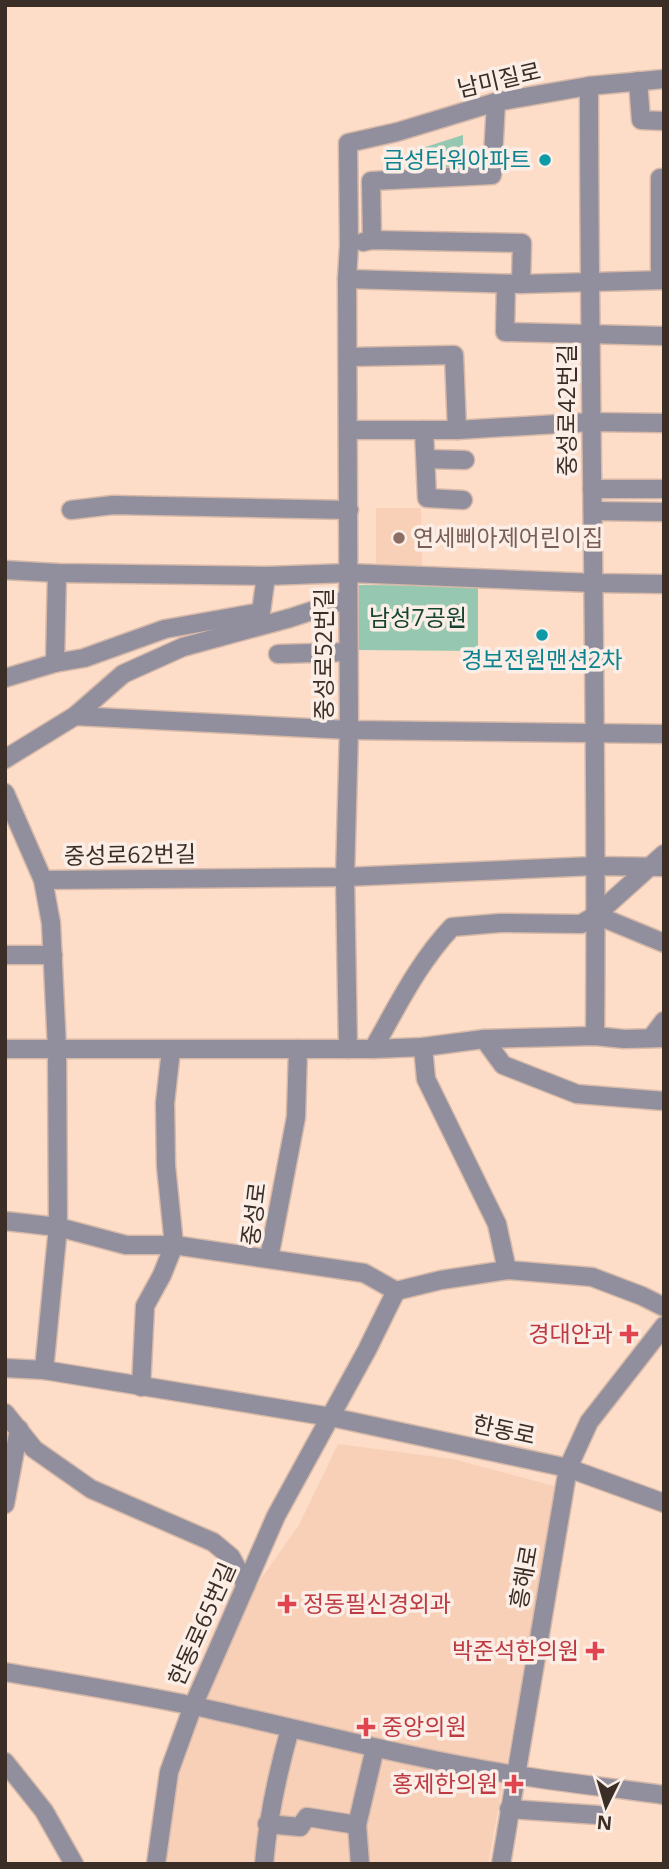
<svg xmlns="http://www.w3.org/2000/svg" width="669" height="1869" font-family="'Open Sans','Noto Sans KR',sans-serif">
<rect width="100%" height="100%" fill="#fddcc8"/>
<g fill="#f8d0b8">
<path d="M 376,508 L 421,508 L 422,568 L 376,568 Z"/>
<path d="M 338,1444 L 453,1459 L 558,1487 L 488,1864 L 164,1864 L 163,1853 L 179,1768 L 239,1610 L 299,1525 Z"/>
</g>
<g fill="#96c7b0">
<path d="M 463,135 L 463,156 L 449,155 L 449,170 L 412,171 L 416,150 Z"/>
<path d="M 359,585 L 478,586 L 478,651 L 358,650 Z"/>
</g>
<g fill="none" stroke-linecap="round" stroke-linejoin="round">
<g stroke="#d6b9a8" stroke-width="21">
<g id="minor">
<path d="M 638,81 L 641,120 L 664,121"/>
<path d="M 589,86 C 589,403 598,719 595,1036"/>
<path d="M 372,240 L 371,181 L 492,175 L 496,102"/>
<path d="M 363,242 L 372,240 L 522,243 L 521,284"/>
<path d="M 347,279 L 521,284 L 664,280"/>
<path d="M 660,280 L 660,178 L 664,178"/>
<path d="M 506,284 L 505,332 L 664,336"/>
<path d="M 348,357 L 454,355 L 457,430"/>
<path d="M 348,430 L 457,430 L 591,422 L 664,423"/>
<path d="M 424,430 L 427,498 L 463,500"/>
<path d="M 426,459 L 465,460"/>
<path d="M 592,489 L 664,489"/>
<path d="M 71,510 L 113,505 L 349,510"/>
<path d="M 593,511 L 664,512"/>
<path d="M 5,570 L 57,573 L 266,576 L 348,573 L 594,583 L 664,584"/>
<path d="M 57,573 L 55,663 L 84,658 L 165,629 L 261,612 L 266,576"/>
<path d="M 278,654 L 348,652"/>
<path d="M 5,678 L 55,663"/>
<path d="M 75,716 L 349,730 L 664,734"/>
<path d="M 5,759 L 75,716 L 123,674 L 183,647 L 290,618 L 348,599"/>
<path d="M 5,793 L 43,880 L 51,923 L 57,1049 L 58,1227 L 44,1370"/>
<path d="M 43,880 L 345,877 L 594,866 L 664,867"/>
<path d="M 596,915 L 664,943"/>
<path d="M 5,955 L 53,955"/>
<path d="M 651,1038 L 664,1021"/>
<path d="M 484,1039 L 503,1065 L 577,1094 L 664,1101"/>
<path d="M 423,1047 L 426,1079 L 497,1224 L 507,1270"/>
<path d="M 5,1049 L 373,1049 L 423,1047 L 484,1039 L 595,1036 L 624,1039 L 664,1038"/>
<path d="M 348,1049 L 345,877 L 349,730 L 347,279 L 349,245 L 348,143 L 397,132 L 496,102 L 589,86 L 664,79"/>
<path d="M 373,1049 C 397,1007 418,963 452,927 L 500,923 L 581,924 L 596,915 L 664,854"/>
<path d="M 5,1221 L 58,1227 L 126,1245 L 174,1245 L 364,1273 L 396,1291"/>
<path d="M 269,1258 L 296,1117 L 298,1049"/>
<path d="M 396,1291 L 441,1280 L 507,1270 L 592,1277 L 642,1296 L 664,1307"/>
<path d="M 5,1368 L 44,1370 L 331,1417 L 568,1468 L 664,1503"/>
<path d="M 141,1387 L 145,1306 L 162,1275 L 174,1245 L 166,1166 L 165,1103 L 171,1050"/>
<path d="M 5,1413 L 34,1449 L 91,1489 L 213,1542 L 231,1557 L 246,1585"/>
<path d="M 5,1504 L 19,1429"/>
<path d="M 5,1672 C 68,1683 131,1693 194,1706 C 301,1729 407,1758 516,1775 C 565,1783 615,1788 664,1795"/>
<path d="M 5,1762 L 44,1811 L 74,1864"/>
<path d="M 509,1809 L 598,1815"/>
<path d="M 267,1824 L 300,1827 L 307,1817 L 357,1825"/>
<path d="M 156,1864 L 169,1772 L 193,1706 L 276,1516 L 367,1350 L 396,1291"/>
<path d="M 264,1864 C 268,1816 277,1775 290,1729"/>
<path d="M 360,1864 L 357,1825 L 375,1748"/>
<path d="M 501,1864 L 568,1468 L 589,1422 L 664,1326"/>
</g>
</g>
<use href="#minor" stroke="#918f9d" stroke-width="18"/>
</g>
<g fill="#0f9aa8" stroke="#fbeee6" stroke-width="2.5">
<circle cx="545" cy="160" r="7"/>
<circle cx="542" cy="635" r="7"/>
</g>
<circle fill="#8d6e63" stroke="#fbeee6" stroke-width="2.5" cx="399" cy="538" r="7"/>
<g fill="#e0444e" stroke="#fbeee6" stroke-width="2.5">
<path d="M625.5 1323.5h7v7h7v7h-7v7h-7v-7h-7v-7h7z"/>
<path d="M283.5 1593.5h7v7h7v7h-7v7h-7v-7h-7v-7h7z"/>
<path d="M591.5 1640.5h7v7h7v7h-7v7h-7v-7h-7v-7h7z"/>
<path d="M362.5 1716.5h7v7h7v7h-7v7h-7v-7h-7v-7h7z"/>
<path d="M510.5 1773.5h7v7h7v7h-7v7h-7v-7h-7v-7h7z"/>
</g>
<g text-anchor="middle" stroke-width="7" stroke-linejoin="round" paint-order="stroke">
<g font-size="23" fill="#3a2e26" stroke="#fbeee6">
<text transform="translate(499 80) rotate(-13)" y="8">남미질로</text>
<text transform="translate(567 410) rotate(-90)" y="8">중성로42번길</text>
<text transform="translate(324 654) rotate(-90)" y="8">중성로52번길</text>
<text transform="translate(130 855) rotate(-1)" y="8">중성로62번길</text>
<text transform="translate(254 1214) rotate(-83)" y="8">중성로</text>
<text transform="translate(504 1430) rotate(12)" y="8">한동로</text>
<text transform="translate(524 1577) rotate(-80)" y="8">흥해로</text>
<text transform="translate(202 1624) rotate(-66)" y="8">한동로65번길</text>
</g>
<g font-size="23" fill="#0d838f" stroke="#fbeee6" text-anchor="end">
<text x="531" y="168">금성타워아파트</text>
<text x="542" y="668" text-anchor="middle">경보전원맨션2차</text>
</g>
<g font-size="23" fill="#785e54" stroke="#fbeee6" text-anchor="start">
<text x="413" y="546">연세삐아제어린이집</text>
</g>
<g font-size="23" fill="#144431" stroke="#fbeee6">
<text x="418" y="626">남성7공원</text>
</g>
<g font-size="23" fill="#be3a42" stroke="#fbeee6" text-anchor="end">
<text x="613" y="1342">경대안과</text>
<text x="303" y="1612" text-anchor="start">정동필신경외과</text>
<text x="579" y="1659">박준석한의원</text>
<text x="382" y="1735" text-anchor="start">중앙의원</text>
<text x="498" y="1792">홍제한의원</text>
</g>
</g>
<rect width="669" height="1869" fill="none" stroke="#3a2e26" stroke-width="14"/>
<g transform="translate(606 1806) rotate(185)" stroke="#fbeee6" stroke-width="5" paint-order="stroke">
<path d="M0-5L12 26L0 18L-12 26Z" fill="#3a2e26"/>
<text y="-10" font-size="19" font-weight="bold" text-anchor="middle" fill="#3a2e26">N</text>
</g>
</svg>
